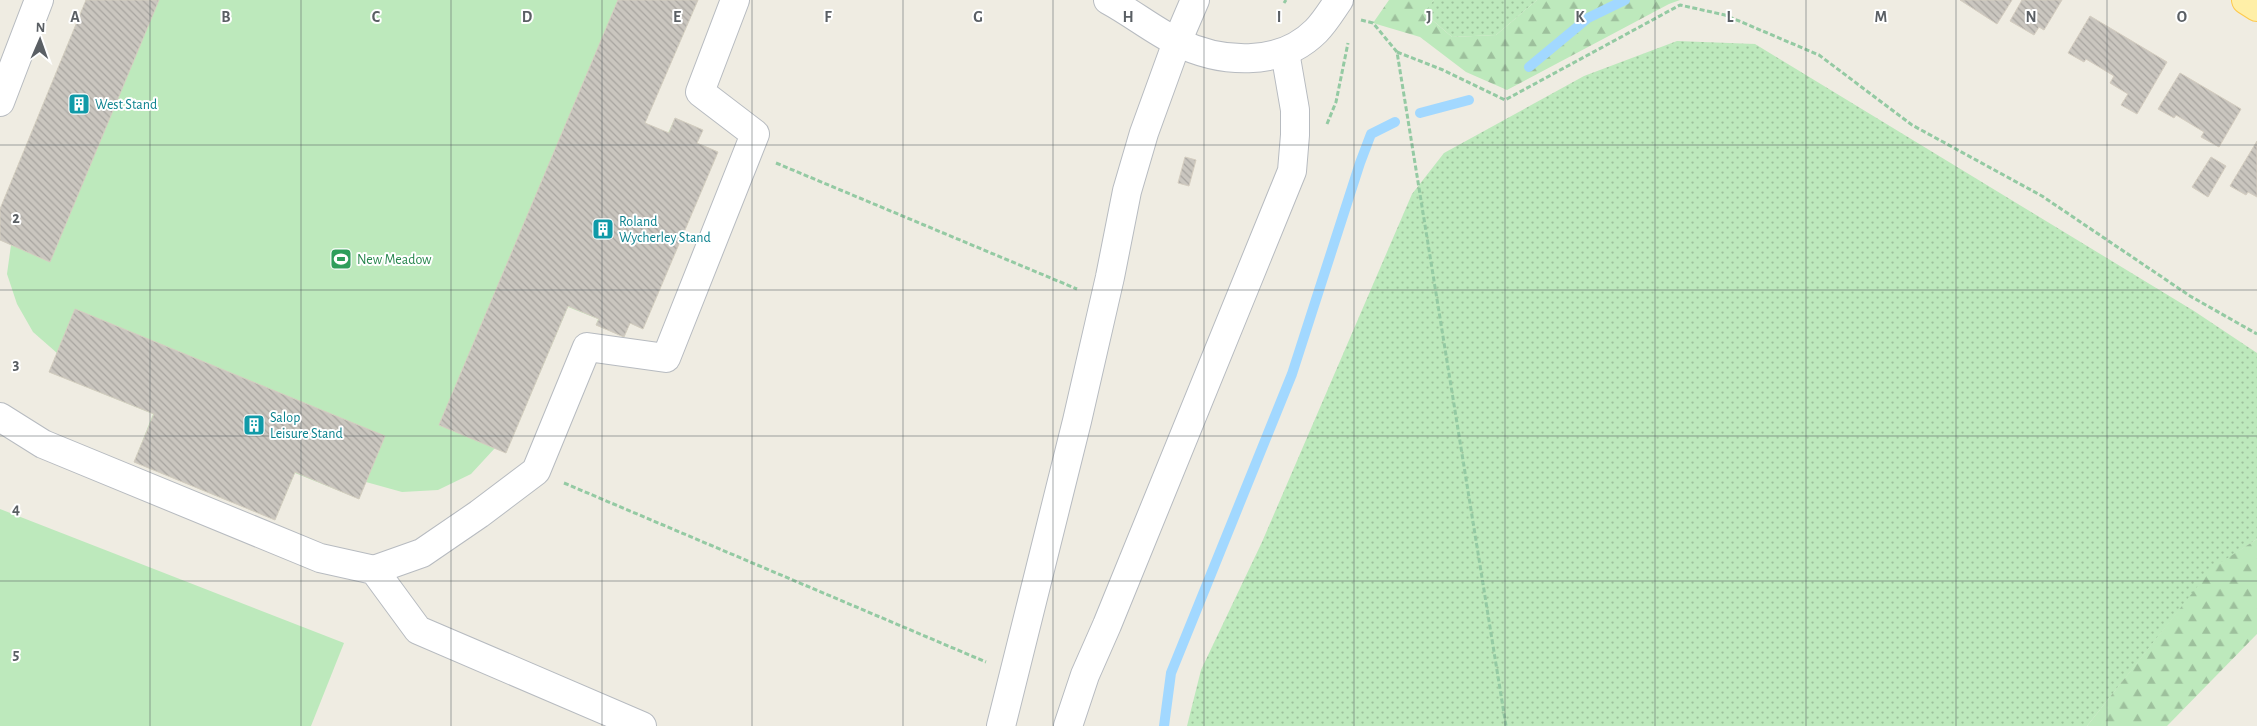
<svg xmlns="http://www.w3.org/2000/svg" width="2257" height="726" font-family="'Alegreya Sans',sans-serif">
<defs>
<pattern id="grass-dots" width="8" height="8" patternUnits="userSpaceOnUse" patternTransform="scale(1.25)"><rect width="8" height="8" fill="#bde9bc"/><path d="M2 2h.1M6 6h.1" fill="none" stroke="#9dc09c" stroke-width="1.8" stroke-linecap="round"/></pattern>
<pattern id="forest-firs" width="22" height="20" patternUnits="userSpaceOnUse" patternTransform="scale(1.25)"><rect width="22" height="20" fill="#bde9bc"/><path d="M5 1l3.5 6h-7zM16 11l3.5 6h-7z" fill="#9dc09c"/></pattern>
<pattern id="building-back-hatch" width="6" height="6" patternUnits="userSpaceOnUse" patternTransform="scale(1.25)"><rect width="6" height="6" fill="#cac6bf"/><path d="M-1 5l2 2M0 0l6 6M5-1l2 2" fill="none" stroke="#a7a49f"/></pattern>
</defs>
<rect width="100%" height="100%" fill="#efece2"/>
<g fill="url(#grass-dots)">
<path d="M 1434,0 L 1537,0 L 1496,35 L 1452,37 L 1423,12 Z"/>
<path d="M 1677,41 L 1755,44 L 2194,311 L 2257,353 L 2257,539 L 2212,569 L 2087,726 L 1187,726 L 1201,670 L 1262,542 L 1412,194 L 1444,153 L 1584,76 Z"/>
</g>
<g fill="url(#forest-firs)">
<path d="M 1389,0 L 1434,0 L 1424,13 L 1452,37 L 1496,35 L 1537,0 L 1680,0 L 1669,4 L 1507,90 L 1466,72 L 1420,37 L 1373,23 Z"/>
<path d="M 2257,539 L 2257,634 L 2167,726 L 2087,726 L 2212,568 Z"/>
</g>
<g fill="#bde9bc">
<path d="M 86,0 L 698,0 L 645,123 L 668,133 L 675,118 L 703,130 L 697,143 L 718,152 L 643,329 L 630,323 L 624,337 L 596,325 L 598,319 L 568,307 L 506,453 L 495,448 L 471,474 L 438,490 L 402,492 L 366,482 L 359,499 L 295,473 L 275,520 L 134,462 L 153,414 L 49,372 L 57,353 L 33,332 L 17,304 L 7,274 L 11,245 L 0,240 L 0,209 Z"/>
<path d="M 0,509 L 344,643 L 311,726 L 0,726 Z"/>
</g>
<g fill="none" stroke-linecap="round" stroke-linejoin="round">
<g stroke="#a2d8ff" stroke-width="10">
<path d="M 1529,67 L 1588,18 L 1625,0"/>
<path d="M 1420,113 L 1469,100"/>
<path d="M 1164,726 L 1171,673 L 1292,374 L 1360,163 L 1371,134 L 1395,122"/>
</g>
</g>
<g fill="url(#building-back-hatch)" stroke="#d4cdc0">
<path d="M 86,0 L 159,0 L 50,262 L 0,240 L 0,209 Z"/>
<path d="M 618,0 L 698,0 L 645,123 L 669,133 L 675,118 L 703,130 L 697,143 L 718,152 L 643,329 L 630,323 L 624,337 L 596,325 L 599,319 L 568,306 L 506,453 L 439,425 Z"/>
<path d="M 1960,0 L 2012,0 L 1997,24 Z"/>
<path d="M 2022,0 L 2062,0 L 2044,30 L 2039,27 L 2034,35 L 2010,21 Z"/>
<path d="M 2090,16 L 2167,62 L 2137,114 L 2121,105 L 2128,94 L 2110,83 L 2114,76 L 2086,59 L 2084,62 L 2068,53 Z"/>
<path d="M 2180,73 L 2241,109 L 2219,147 L 2201,137 L 2204,132 L 2176,115 L 2174,118 L 2158,109 Z"/>
<path d="M 2257,141 L 2257,197 L 2248,192 L 2246,195 L 2230,186 Z"/>
<path d="M 1185,157 L 1196,160 L 1189,186 L 1178,183 Z"/>
<path d="M 2211,157 L 2226,166 L 2208,197 L 2192,187 Z"/>
<path d="M 75,309 L 385,436 L 359,499 L 295,472 L 275,520 L 134,462 L 154,414 L 49,372 Z"/>
</g>
<g fill="none" stroke-linecap="round" stroke-linejoin="round">
<g stroke="#b7bbc0" stroke-width="30">
<g id="minor">
<path d="M 1108,0 C 1132,13 1153,30 1177,42 C 1220,63 1279,68 1316,31 C 1325,22 1332,10 1339,0"/>
<path d="M 0,102 L 39,0"/>
<path d="M 0,417 L 43,444 L 320,558 L 374,570 L 418,630 L 642,726"/>
<path d="M 374,570 L 422,553 L 479,514 L 536,471 L 587,347 L 666,358 L 755,134 L 700,92 L 735,0"/>
<path d="M 1001,726 L 1077,421 L 1110,277 L 1127,191 L 1144,133 L 1177,42 L 1195,0"/>
<path d="M 1068,726 L 1085,675 L 1107,625 L 1292,171 L 1295,135 L 1295,110 L 1285,52"/>
</g>
</g>
<g stroke="#fec94c" stroke-width="30">
<path id="major" d="M 2246,0 L 2257,7"/>
</g>
<g stroke="#94caa3" stroke-width="3" stroke-dasharray="5 2.5" stroke-linecap="butt">
<path d="M 1284,3 L 1286,0"/>
<path d="M 1361,20 L 1373,23 L 1397,52 L 1506,726"/>
<path d="M 1397,52 L 1443,70 L 1505,100 L 1680,5 L 1725,15 L 1819,55 L 1912,125 L 2042,196 L 2190,296 L 2257,334"/>
<path d="M 1327,124 L 1336,102 L 1348,43"/>
<path d="M 776,163 L 1077,289"/>
<path d="M 564,483 L 986,662"/>
</g>
<use href="#minor" stroke="#fff" stroke-width="28"/>
<use href="#major" stroke="#ffefa7" stroke-width="28"/>
</g>
<path fill="none" stroke="#5a5f64" stroke-width="1" stroke-opacity="0.55" d="M 150,0 L 150,726M 301,0 L 301,726M 451,0 L 451,726M 602,0 L 602,726M 752,0 L 752,726M 903,0 L 903,726M 1053,0 L 1053,726M 1204,0 L 1204,726M 1354,0 L 1354,726M 1505,0 L 1505,726M 1655,0 L 1655,726M 1806,0 L 1806,726M 1956,0 L 1956,726M 2107,0 L 2107,726M 0,145 L 2257,145M 0,290 L 2257,290M 0,436 L 2257,436M 0,581 L 2257,581"/>
<defs>
<g id="building-square" transform="scale(1.125)"><rect x="-9" y="-9" width="18" height="18" rx="4" fill="#0f9aa8" stroke="#fff"/><path d="M-4-6H4V6H1V3H-1V6H-4ZM-2.5-4.3h1.7v1.8h-1.7ZM.8-4.3h1.7v1.8H.8ZM-2.5-1h1.7V.8h-1.7ZM.8-1h1.7V.8H.8Z" fill="#fff"/></g>
<g id="stadium-square" transform="scale(1.125)"><rect x="-9" y="-9" width="18" height="18" rx="4" fill="#2e9e5b" stroke="#fff"/><path d="M0-5a6.5 5 0 1 0 0 10a6.5 5 0 1 0 0-10ZM-3.5-1.8h7v3.6h-7Z" fill="#fff"/></g>
</defs>
<g fill-rule="evenodd">
<use href="#building-square" x="79" y="104"/>
<use href="#building-square" x="603" y="229"/>
<use href="#stadium-square" x="341" y="259"/>
<use href="#building-square" x="254" y="425"/>
</g>
<g text-anchor="middle" stroke-width="4" stroke-linejoin="round" paint-order="stroke">
<g font-size="14" fill="#0d838f" stroke="#fff" text-anchor="start">
<text x="95" y="109">West Stand</text>
<text x="619" y="226">Roland<tspan x="619" dy="16">Wycherley Stand</tspan></text>
<text x="270" y="422">Salop<tspan x="270" dy="16">Leisure Stand</tspan></text>
</g>
<g font-size="14" fill="#27864d" stroke="#fff" text-anchor="start">
<text x="357" y="264">New Meadow</text>
</g>
</g>
<g font-size="16" text-anchor="middle" font-weight="bold" fill="#5a5f64" stroke="#fff" stroke-width="4" stroke-linejoin="round" paint-order="stroke">
<text x="75" y="22">A</text>
<text x="226" y="22">B</text>
<text x="376" y="22">C</text>
<text x="527" y="22">D</text>
<text x="677" y="22">E</text>
<text x="828" y="22">F</text>
<text x="978" y="22">G</text>
<text x="1128" y="22">H</text>
<text x="1279" y="22">I</text>
<text x="1429" y="22">J</text>
<text x="1580" y="22">K</text>
<text x="1730" y="22">L</text>
<text x="1881" y="22">M</text>
<text x="2031" y="22">N</text>
<text x="2182" y="22">O</text>
<text x="16" y="223">2</text>
<text x="16" y="369">3</text>
<text x="16" y="514">4</text>
<text x="16" y="659">5</text>
</g>
<g transform="translate(40 40) rotate(2)" stroke="#ffffff" stroke-width="4" paint-order="stroke">
<path d="M0-4L9 19L0 12L-9 19Z" fill="#5a5f64"/>
<text y="-8" font-size="14" font-weight="bold" text-anchor="middle" fill="#5a5f64">N</text>
</g>
</svg>
